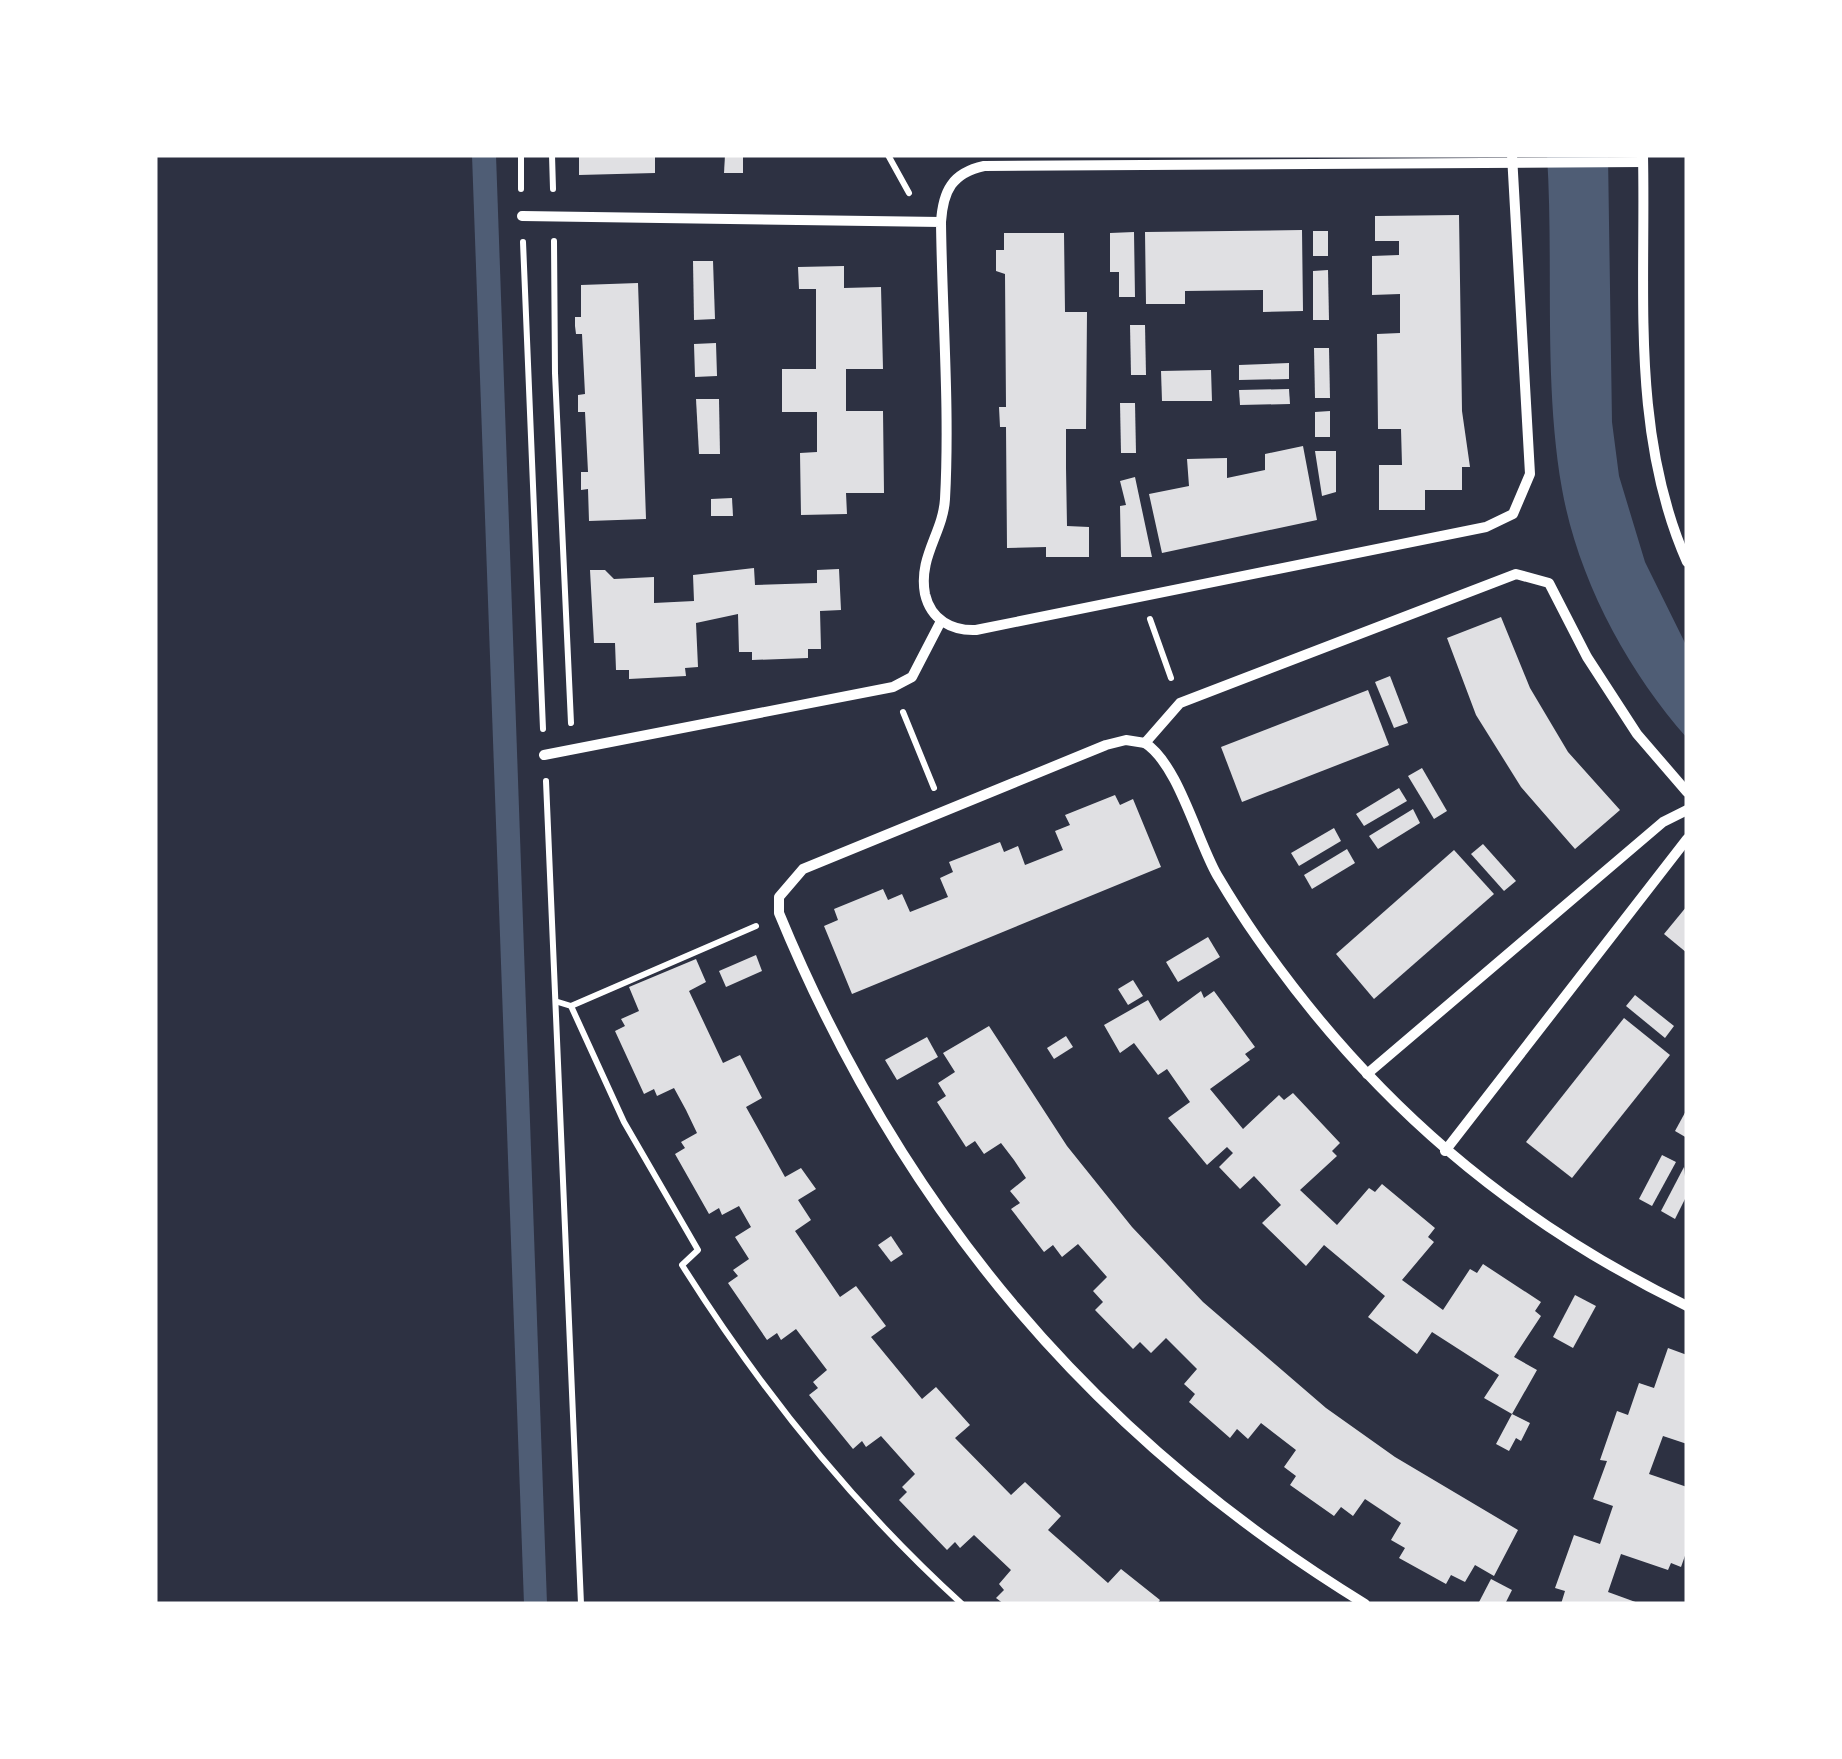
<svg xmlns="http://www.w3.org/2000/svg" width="1842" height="1759" font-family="'Source Sans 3',sans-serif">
<rect width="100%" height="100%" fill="#2d3142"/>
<g fill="#4f5d75">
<path d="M 472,155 L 496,155 L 547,1604 L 524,1604 Z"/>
<path d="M 1547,155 L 1608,155 L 1612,422 L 1619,476 L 1645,562 L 1687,647 L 1687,738 C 1627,670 1578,579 1562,489 C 1543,380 1554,265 1547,155 Z"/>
</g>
<g fill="#e0e0e3">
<path d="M 579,155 L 655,155 L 655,173 L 579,175 Z"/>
<path d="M 725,155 L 743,155 L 743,173 L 724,173 Z"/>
<path d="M 1459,215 L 1462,411 L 1470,467 L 1462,467 L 1462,490 L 1425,490 L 1425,510 L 1379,510 L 1379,465 L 1402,465 L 1401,429 L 1378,429 L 1377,334 L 1400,333 L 1400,294 L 1372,295 L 1372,256 L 1399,255 L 1399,241 L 1375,241 L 1375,216 Z"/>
<path d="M 1302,230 L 1303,311 L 1263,312 L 1263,290 L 1185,291 L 1185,304 L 1146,304 L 1145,232 Z"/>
<rect x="1313" y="231" width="15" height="25"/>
<path d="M 1134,232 L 1135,297 L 1119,297 L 1119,272 L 1110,272 L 1110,233 Z"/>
<path d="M 1004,233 L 1064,233 L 1065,312 L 1087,312 L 1086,429 L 1066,429 L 1066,468 L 1067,526 L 1089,527 L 1089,557 L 1046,557 L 1046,547 L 1007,548 L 1006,427 L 1000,427 L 999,407 L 1006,407 L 1005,274 L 996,271 L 996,250 L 1004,250 Z"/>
<path d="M 693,261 L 713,261 L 715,319 L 694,320 Z"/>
<path d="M 844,266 L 844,288 L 881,287 L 883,369 L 846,369 L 846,411 L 883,411 L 884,493 L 846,493 L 847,514 L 801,515 L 800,453 L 817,452 L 817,412 L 782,412 L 782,369 L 816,369 L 816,289 L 799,289 L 798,267 Z"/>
<path d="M 1328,270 L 1329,320 L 1313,320 L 1313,271 Z"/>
<path d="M 638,283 L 646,519 L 589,521 L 588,489 L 581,490 L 581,472 L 588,472 L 585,412 L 578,412 L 578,395 L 585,394 L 582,334 L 576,334 L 575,326 L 575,317 L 581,317 L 581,285 Z"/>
<path d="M 1130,325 L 1145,325 L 1146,375 L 1131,375 Z"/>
<path d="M 716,343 L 717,376 L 695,377 L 694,344 Z"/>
<path d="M 1314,348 L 1329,348 L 1330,398 L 1315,398 Z"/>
<path d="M 1289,363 L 1289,379 L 1239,380 L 1239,365 Z"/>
<path d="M 1211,370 L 1212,401 L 1162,401 L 1161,371 Z"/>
<path d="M 1289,389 L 1290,404 L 1240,405 L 1239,390 Z"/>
<path d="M 696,399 L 719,399 L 720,454 L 699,454 Z"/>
<path d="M 1120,403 L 1135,403 L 1136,453 L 1121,453 Z"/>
<path d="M 1330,411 L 1330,437 L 1315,437 L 1315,412 Z"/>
<path d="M 1303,446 L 1317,520 L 1162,553 L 1149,494 L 1189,486 L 1187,459 L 1227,458 L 1227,478 L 1265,470 L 1265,454 Z"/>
<path d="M 1315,451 L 1336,451 L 1336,492 L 1322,496 Z"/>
<path d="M 1135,477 L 1152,557 L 1121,557 L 1120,506 L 1126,505 L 1120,481 Z"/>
<path d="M 732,498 L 733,516 L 711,516 L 711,499 Z"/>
<path d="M 754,568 L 755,585 L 817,583 L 817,570 L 839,569 L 841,610 L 820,611 L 821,649 L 808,649 L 808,658 L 752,660 L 752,652 L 739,652 L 738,614 L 696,623 L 698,667 L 685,668 L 686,676 L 629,679 L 629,670 L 616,670 L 615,643 L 594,643 L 590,570 L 605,570 L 614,579 L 654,577 L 654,603 L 694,601 L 693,575 Z"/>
<path d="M 1501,617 L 1530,688 L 1568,752 L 1620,810 L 1575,849 L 1521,787 L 1476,715 L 1447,638 Z"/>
<path d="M 1390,676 L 1408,723 L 1394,728 L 1375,682 Z"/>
<path d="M 1368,690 L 1389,745 L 1242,802 L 1221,747 Z"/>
<path d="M 1422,768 L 1447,811 L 1434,819 L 1408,776 Z"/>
<path d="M 1399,788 L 1407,801 L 1364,826 L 1356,814 Z"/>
<path d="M 1115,795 L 1120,805 L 1133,799 L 1161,867 L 852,994 L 824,926 L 838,920 L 834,909 L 883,889 L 888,900 L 902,894 L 910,912 L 948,897 L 940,878 L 953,872 L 949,862 L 1000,842 L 1004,852 L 1018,846 L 1025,865 L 1063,850 L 1055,831 L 1070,825 L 1065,815 Z"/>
<path d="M 1413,809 L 1420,823 L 1378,849 L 1369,836 Z"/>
<path d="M 1334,828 L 1341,841 L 1299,866 L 1291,853 Z"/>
<path d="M 1483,844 L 1516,881 L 1504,891 L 1471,854 Z"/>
<path d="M 1347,849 L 1355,863 L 1312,889 L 1304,875 Z"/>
<path d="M 1454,850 L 1494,894 L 1374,999 L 1336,954 Z"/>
<path d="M 1687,906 L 1687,953 L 1664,934 Z"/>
<path d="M 1208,937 L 1220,957 L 1178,982 L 1166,962 Z"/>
<path d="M 756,955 L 762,971 L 726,987 L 719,971 Z"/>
<path d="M 696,959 L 706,982 L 689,991 L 723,1063 L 740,1055 L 762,1098 L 746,1107 L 785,1177 L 801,1168 L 816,1189 L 798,1200 L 811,1220 L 795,1231 L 840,1297 L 856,1286 L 886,1326 L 871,1337 L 922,1399 L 936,1387 L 970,1425 L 955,1438 L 1011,1495 L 1025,1482 L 1061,1516 L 1048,1530 L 1108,1583 L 1121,1569 L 1160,1600 L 1157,1604 L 1004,1604 L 996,1598 L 1004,1590 L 999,1584 L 1011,1570 L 974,1535 L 960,1548 L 955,1542 L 947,1550 L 899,1500 L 907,1492 L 902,1487 L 915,1474 L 881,1436 L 866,1447 L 862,1441 L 853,1449 L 809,1395 L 818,1388 L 813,1382 L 827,1370 L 796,1329 L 781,1340 L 777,1333 L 767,1340 L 728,1283 L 738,1276 L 733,1270 L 749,1259 L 735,1237 L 751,1227 L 739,1206 L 722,1215 L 719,1208 L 709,1214 L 675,1154 L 685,1148 L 681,1142 L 697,1133 L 686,1110 L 674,1088 L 657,1096 L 654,1089 L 644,1094 L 615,1031 L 625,1026 L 621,1019 L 639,1011 L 629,987 Z"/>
<path d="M 1133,980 L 1143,996 L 1128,1005 L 1118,989 Z"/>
<path d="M 1201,991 L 1204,998 L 1214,991 L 1255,1047 L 1245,1054 L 1250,1060 L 1210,1089 L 1243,1129 L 1279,1095 L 1284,1100 L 1293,1093 L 1340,1143 L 1332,1151 L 1337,1156 L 1300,1190 L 1337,1225 L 1369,1188 L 1375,1192 L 1382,1184 L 1435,1228 L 1428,1237 L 1434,1242 L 1402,1280 L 1443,1310 L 1470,1269 L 1477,1273 L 1483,1264 L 1541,1302 L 1535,1311 L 1541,1316 L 1514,1357 L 1537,1370 L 1512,1414 L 1530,1423 L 1521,1441 L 1516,1438 L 1509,1451 L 1496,1444 L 1512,1414 L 1484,1398 L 1499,1375 L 1432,1332 L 1417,1354 L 1368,1317 L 1385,1296 L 1324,1245 L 1306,1266 L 1262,1223 L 1281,1205 L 1254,1176 L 1240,1189 L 1219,1167 L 1233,1153 L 1227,1147 L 1207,1165 L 1168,1118 L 1190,1102 L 1167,1069 L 1158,1075 L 1134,1043 L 1120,1053 L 1104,1025 L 1148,1000 L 1160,1021 Z"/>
<path d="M 1635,995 L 1674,1026 L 1665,1038 L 1626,1006 Z"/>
<path d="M 1624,1018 L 1670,1055 L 1572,1178 L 1526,1142 Z"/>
<path d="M 989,1026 L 1067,1146 L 1132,1227 L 1203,1302 L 1326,1408 L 1395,1457 L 1518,1530 L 1494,1576 L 1475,1565 L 1465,1582 L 1451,1575 L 1446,1584 L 1399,1558 L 1405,1548 L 1391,1540 L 1401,1523 L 1365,1499 L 1353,1516 L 1341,1507 L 1334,1516 L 1290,1485 L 1296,1476 L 1284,1467 L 1296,1450 L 1261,1423 L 1248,1439 L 1237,1429 L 1230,1438 L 1189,1402 L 1195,1394 L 1184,1384 L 1197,1369 L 1166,1338 L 1151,1353 L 1140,1342 L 1133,1349 L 1095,1310 L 1103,1302 L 1093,1291 L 1107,1277 L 1078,1244 L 1062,1257 L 1053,1245 L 1044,1252 L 1011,1209 L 1020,1203 L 1010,1191 L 1026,1178 L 1014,1160 L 1001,1143 L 984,1154 L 975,1141 L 966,1147 L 937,1102 L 946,1096 L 938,1083 L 955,1072 L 943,1053 Z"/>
<path d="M 1066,1036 L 1073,1047 L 1054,1059 L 1047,1048 Z"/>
<path d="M 927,1037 L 938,1057 L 897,1080 L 885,1060 Z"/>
<path d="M 1687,1109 L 1687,1138 L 1675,1131 Z"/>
<path d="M 1662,1155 L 1676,1162 L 1652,1206 L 1639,1199 Z"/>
<path d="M 1684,1167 L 1687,1195 L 1675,1219 L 1661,1211 Z"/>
<path d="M 891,1236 L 903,1254 L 891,1262 L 878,1245 Z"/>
<path d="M 1575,1295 L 1596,1306 L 1573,1348 L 1553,1337 Z"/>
<path d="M 1668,1348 L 1687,1355 L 1687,1444 L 1663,1436 L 1649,1474 L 1687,1487 L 1687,1550 L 1681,1567 L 1671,1563 L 1668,1570 L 1621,1554 L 1608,1592 L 1641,1604 L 1561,1604 L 1565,1591 L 1555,1588 L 1574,1535 L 1600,1544 L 1613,1506 L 1593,1499 L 1607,1461 L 1600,1460 L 1617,1411 L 1628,1415 L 1639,1383 L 1654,1388 Z"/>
<path d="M 1491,1579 L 1512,1590 L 1505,1604 L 1478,1604 Z"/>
</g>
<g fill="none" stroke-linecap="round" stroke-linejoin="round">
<g stroke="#fff" stroke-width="6">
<path d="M 521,155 L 521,189"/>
<path d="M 552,155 L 553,189"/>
<path d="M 888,155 L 909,193"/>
<path d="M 554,241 L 555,373 L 571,723"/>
<path d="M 523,242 L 543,729"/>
<path d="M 1150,619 L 1171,678"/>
<path d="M 903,712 L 934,788"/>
<path d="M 546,781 L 581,1604"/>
<path d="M 558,1002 L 571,1006 L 624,1122 L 698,1250 L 682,1265 C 760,1389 853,1505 962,1604"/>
<path d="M 571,1006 L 756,926"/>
</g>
<g stroke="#fff" stroke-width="10">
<path d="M 1643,155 C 1646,293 1630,433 1687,562"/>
<path d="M 522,216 L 941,222 C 942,313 950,407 945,499 C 943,533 918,557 925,594 C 931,620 952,631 976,630 L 1486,527 L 1513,514 L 1530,474 L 1512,155"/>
<path d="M 941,222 C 943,191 952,173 984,166 L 1643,162"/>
<path d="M 1145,743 C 1178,764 1197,840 1217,875 C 1230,897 1244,919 1258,939 C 1372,1102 1509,1219 1687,1306"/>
<path d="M 544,755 L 893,687 L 912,677 L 941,621"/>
<path d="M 1367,1074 L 1663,822 L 1687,810"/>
<path d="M 1445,1151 L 1687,839"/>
<path d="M 1365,1604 C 1091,1436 901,1209 779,913 L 779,897 L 803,869 L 1106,745 L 1126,740 L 1145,743 L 1180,703 L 1516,574 L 1549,583 L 1587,657 L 1637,734 L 1687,792"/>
</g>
</g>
<rect width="1842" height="1759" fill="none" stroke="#ffffff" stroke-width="315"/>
</svg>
